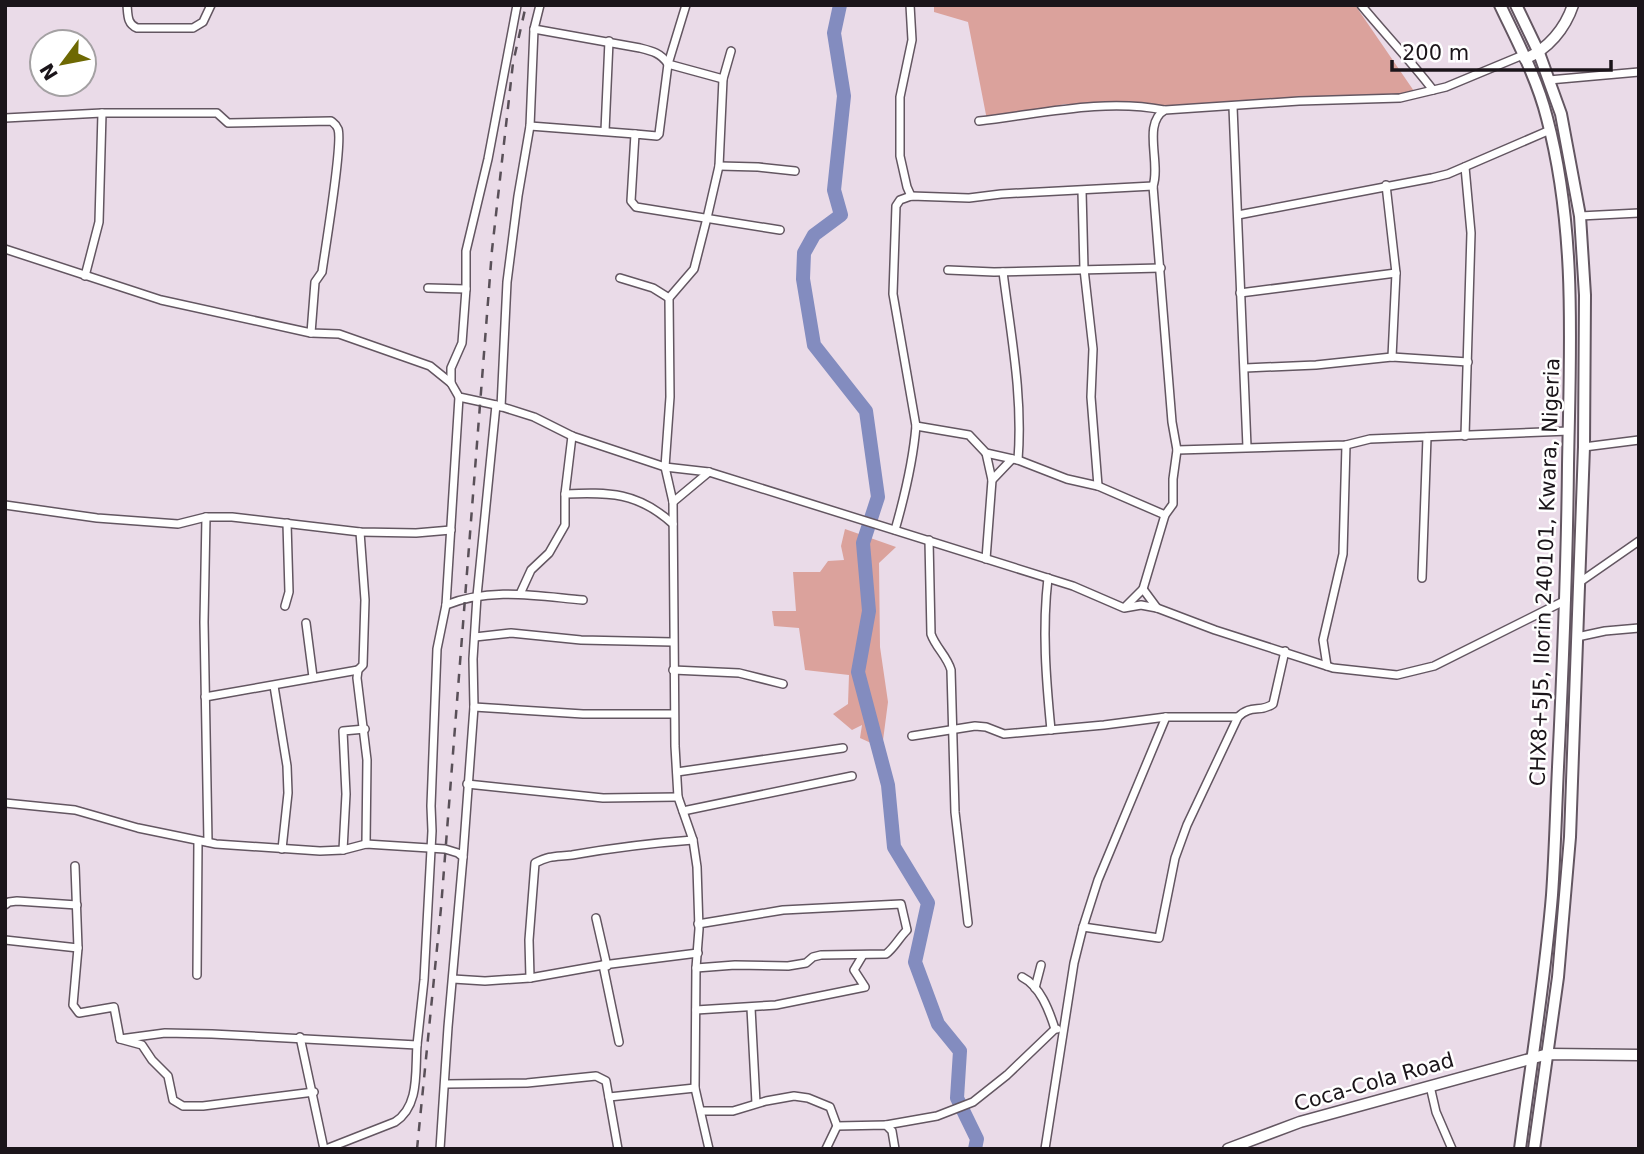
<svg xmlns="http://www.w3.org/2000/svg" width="1644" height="1154" font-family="'DejaVu Sans',sans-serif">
<rect width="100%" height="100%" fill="#eadbe8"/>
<g fill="#dba29c">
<path d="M 934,5 L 1355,5 L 1416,94 L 1165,110 L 1065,104 L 987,120 L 968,22 L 934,12 Z"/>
<path d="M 845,529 L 896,547 L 879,563 L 880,647 L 888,702 L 882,748 L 860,738 L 862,725 L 852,730 L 833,714 L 848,704 L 849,675 L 805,670 L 799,628 L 774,626 L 772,611 L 796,611 L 793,572 L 820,572 L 828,561 L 844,560 L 841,546 Z"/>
</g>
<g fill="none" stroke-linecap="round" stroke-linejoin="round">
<path stroke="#838cbf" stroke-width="14" d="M 840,5 L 834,33 L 844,96 L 834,190 L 841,215 L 814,235 L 804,253 L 803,279 L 814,345 L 866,411 L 878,497 L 863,543 L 869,611 L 858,672 L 888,785 L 894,847 L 928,903 L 915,962 L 938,1024 L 960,1051 L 957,1098 L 977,1139 L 975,1149"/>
<g stroke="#635661" stroke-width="10">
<g id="street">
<path d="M 127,5 C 128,15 127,24 137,28 L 193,28 L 203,22 L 211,5"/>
<path d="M 686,5 L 668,64 L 659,134 L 657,136 L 635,134 L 631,201 L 636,207 L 780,230"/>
<path d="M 910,5 L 912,40 L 900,97 L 900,156 L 907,187 L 911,196"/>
<path d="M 1361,5 C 1385,34 1410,60 1433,90"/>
<path d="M 534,29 L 640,48 C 652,51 661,53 668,64 L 723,79"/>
<path d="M 1549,80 L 1639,72"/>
<path d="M 1233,107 L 1247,447"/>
<path d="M 5,118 L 102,113 L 217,113 L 228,123 L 331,121 C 335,124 336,124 338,129 C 343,143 325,250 322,272 L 315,282 L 311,333"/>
<path d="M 979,121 C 1040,114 1104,98 1164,110"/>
<path d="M 530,126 L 635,134"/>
<path d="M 605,131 L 609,41"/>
<path d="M 719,166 L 758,167 L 795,171"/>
<path d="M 1465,167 L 1471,233 L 1465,436"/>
<path d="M 1386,185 L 1396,273 L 1392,357"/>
<path d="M 1082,191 L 1084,269 L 1093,349 L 1091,397 L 1098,486"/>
<path d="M 1238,215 L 1432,178 L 1448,174 L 1550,130"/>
<path d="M 1580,216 L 1639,213"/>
<path d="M 5,249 L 161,300 L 311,333 L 339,334 L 430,366 L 451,383 L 459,397 L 496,405 L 534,417 L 572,436 L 665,467 L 709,472 L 1073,586 L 1124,608 L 1141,605 L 1157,608 L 1215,630 L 1333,668 L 1397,675 L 1434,666 L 1566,600"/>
<path d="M 948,270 L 994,272 L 1161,268"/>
<path d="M 1003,272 C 1011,336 1023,396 1018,460"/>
<path d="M 85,276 L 99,222 L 102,113"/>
<path d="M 620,278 L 653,288 L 669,298"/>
<path d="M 428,288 L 466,289"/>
<path d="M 1240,293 L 1396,273"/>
<path d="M 1245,368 L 1316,365 L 1392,357 L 1468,362"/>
<path d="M 451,383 L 451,368 L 462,343 L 466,289 L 466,251 L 488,159 L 517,5"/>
<path d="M 501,407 L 507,282 L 518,196 L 530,126 L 534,29 L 540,5"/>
<path d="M 916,426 L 969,435 L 986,453 L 1018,460 L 1067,479 L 1098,486 L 1165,515"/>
<path d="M 1584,447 L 1639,440"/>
<path d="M 1177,450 L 1346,445 L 1370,439 L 1569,431"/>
<path d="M 986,453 L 992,480"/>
<path d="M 565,494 C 609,492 638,492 673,524"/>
<path d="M 673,502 L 709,472"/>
<path d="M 5,505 L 97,518 L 178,524 L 206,517 L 232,517 L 360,532 L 416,533 L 451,530"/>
<path d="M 206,517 L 204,622 L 208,842"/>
<path d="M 895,530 C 905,495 913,462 916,426 L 893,294 L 896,206 L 900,200 L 911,196 L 969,198 L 1001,194 L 1153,186"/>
<path d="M 360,532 L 365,600 L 363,665 L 358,670 L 357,678 L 367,760 L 366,844"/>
<path d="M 929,540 L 931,634 C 936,648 947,656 951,670 L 955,812 L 968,923"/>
<path d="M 986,559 L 992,480 L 1012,459"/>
<path d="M 1048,578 C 1042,629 1046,679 1051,730"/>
<path d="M 1422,578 L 1427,437"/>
<path d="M 1580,582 L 1639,541"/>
<path d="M 1143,589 L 1157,608"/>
<path d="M 520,594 L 531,570 L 549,553 L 565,525 L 565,494 L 572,436"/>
<path d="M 446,605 C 490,587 537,596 583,600"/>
<path d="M 285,606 L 289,592 L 287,523"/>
<path d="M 1125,607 L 1143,589 L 1165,515 L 1173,504 L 1173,479 L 1177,450 L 1172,422 L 1153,186 C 1161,163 1142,123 1165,110 L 1299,101 L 1400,98 L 1446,87 L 1523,55"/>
<path d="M 306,623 L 313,677"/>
<path d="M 475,637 L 511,633 L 581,640 L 673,642"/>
<path d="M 1577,637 L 1605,631 L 1639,628"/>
<path d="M 1327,666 L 1323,640 L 1343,554 L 1346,445"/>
<path d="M 673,670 L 739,673 L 783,684"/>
<path d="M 274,686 L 287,766 L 288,793 L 282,849"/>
<path d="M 205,697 L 358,670"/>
<path d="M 474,707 L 583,714 L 674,714"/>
<path d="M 912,736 L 975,726 L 986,727 L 1004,734 L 1104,725 L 1166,717 L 1238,717"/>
<path d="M 677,772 L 843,748"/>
<path d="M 467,784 L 603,798 L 678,797"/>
<path d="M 5,803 L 75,810 L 138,828 L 216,844 L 320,851 L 343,850 L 366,844 L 445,849 L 458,853 L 463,857 L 448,1027 L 440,1149"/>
<path d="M 683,811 L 852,776"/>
<path d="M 343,850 L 346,794 L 343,731 L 365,729"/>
<path d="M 463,857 L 474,707 L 473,659 L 477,596 L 496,405"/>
<path d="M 75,866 L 78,948 L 73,1005 L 79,1013 L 114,1007 L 120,1039 L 142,1045 L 152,1060 L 168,1076 L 173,1100 L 183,1106 L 203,1106 L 314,1092"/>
<path d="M 5,905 L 9,902 L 17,901 L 77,905"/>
<path d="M 596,918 L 607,966"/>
<path d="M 1083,927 L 1159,938 L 1175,858 L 1187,825 L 1238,717 C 1251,704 1260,713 1273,704 L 1285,651"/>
<path d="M 5,940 L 78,948"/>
<path d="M 603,965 L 619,1042"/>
<path d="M 696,968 L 735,965 L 788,966 L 806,963 L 813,957 L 821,955 L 886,954 C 894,948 899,938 907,930 L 901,904 L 783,910 L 698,924"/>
<path d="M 197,975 L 198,841"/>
<path d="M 1022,977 C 1040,986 1049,1010 1055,1029 L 1057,1029"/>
<path d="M 530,978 L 529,940 L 535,863 C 551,855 555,857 572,855 C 612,848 652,843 693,840"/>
<path d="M 453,979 L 485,981 L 530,978 L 603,965 L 698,953"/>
<path d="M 1035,988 L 1041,965"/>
<path d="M 751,1008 L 756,1103"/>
<path d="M 696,1010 L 776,1005 L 865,987 L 854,970 L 863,955"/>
<path d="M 300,1037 L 324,1149"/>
<path d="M 120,1039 L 165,1033 L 212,1034 L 417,1045 L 424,980 L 432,831 L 431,806 L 437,649 L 446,605 L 459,397"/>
<path d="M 445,1084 L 527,1083 L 596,1076 L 606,1081 L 618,1149"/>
<path d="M 1430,1086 L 1436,1112 L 1452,1149"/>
<path d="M 609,1097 L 695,1088"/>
<path d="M 701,1111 L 733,1111 L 766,1101 L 794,1096 L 808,1098 L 830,1107 L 837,1126 L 886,1125 L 892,1131 L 895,1149"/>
<path d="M 886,1125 L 937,1116 L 973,1102 L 1007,1075 L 1055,1029"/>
<path d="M 326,1149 L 395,1122 C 420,1106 415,1071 417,1045"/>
<path d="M 709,1149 L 695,1088 L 696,968 L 699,929 L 697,867 L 693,840 L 678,797 L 675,746 L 673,502 L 665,467 L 670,397 L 669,298 L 694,269 L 707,218 L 719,166 L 723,79 L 731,51"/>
<path d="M 826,1149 L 837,1126"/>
<path d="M 1045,1149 L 1074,963 L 1083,927 L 1098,880 L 1166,717"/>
</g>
</g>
<g stroke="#635661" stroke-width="13">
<g id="secondary">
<path d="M 1525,59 C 1548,49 1565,29 1573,5"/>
<path d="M 1228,1149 L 1300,1122 L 1548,1054 L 1639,1055"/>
</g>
</g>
<g stroke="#635661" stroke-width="14">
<g id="primary">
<path d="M 1500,5 C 1517,41 1537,78 1547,118 C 1577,231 1570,349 1568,465 C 1567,566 1563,666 1558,767 C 1556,810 1555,852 1552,895 C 1545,980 1531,1064 1520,1149"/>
<path d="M 1516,5 L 1539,53 L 1561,114 L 1580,216 L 1585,295 L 1584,447 L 1570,837 L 1558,977 L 1534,1149"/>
</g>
</g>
<use href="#street" stroke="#fff" stroke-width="7"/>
<use href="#secondary" stroke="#fff" stroke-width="10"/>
<use href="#primary" stroke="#fff" stroke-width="10"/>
<path stroke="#595058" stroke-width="2.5" stroke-dasharray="9 9" stroke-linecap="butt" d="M 417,1149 L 441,908 L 492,250 L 513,63 L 526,5"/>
</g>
<g text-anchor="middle" stroke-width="5" stroke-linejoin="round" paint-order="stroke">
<g font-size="21" fill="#1b151a" stroke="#fff">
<text transform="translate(1545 572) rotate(-88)" y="7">CHX8+5J5, Ilorin 240101, Kwara, Nigeria</text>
<text transform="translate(1374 1082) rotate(-16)" y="7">Coca-Cola Road</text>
</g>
</g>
<rect width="1644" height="1154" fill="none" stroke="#1b151a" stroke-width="14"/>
<g transform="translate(63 63) rotate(238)"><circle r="33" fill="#ffffff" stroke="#a4a1a3" stroke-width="2"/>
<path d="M0-5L12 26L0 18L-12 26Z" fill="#6e6903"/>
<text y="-10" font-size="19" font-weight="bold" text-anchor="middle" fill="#1b151a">N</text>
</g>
<path d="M1392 60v10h219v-10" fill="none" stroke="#1b151a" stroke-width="3.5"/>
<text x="1402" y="60" font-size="21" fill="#1b151a" stroke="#ffffff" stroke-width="5" paint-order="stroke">200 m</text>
</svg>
